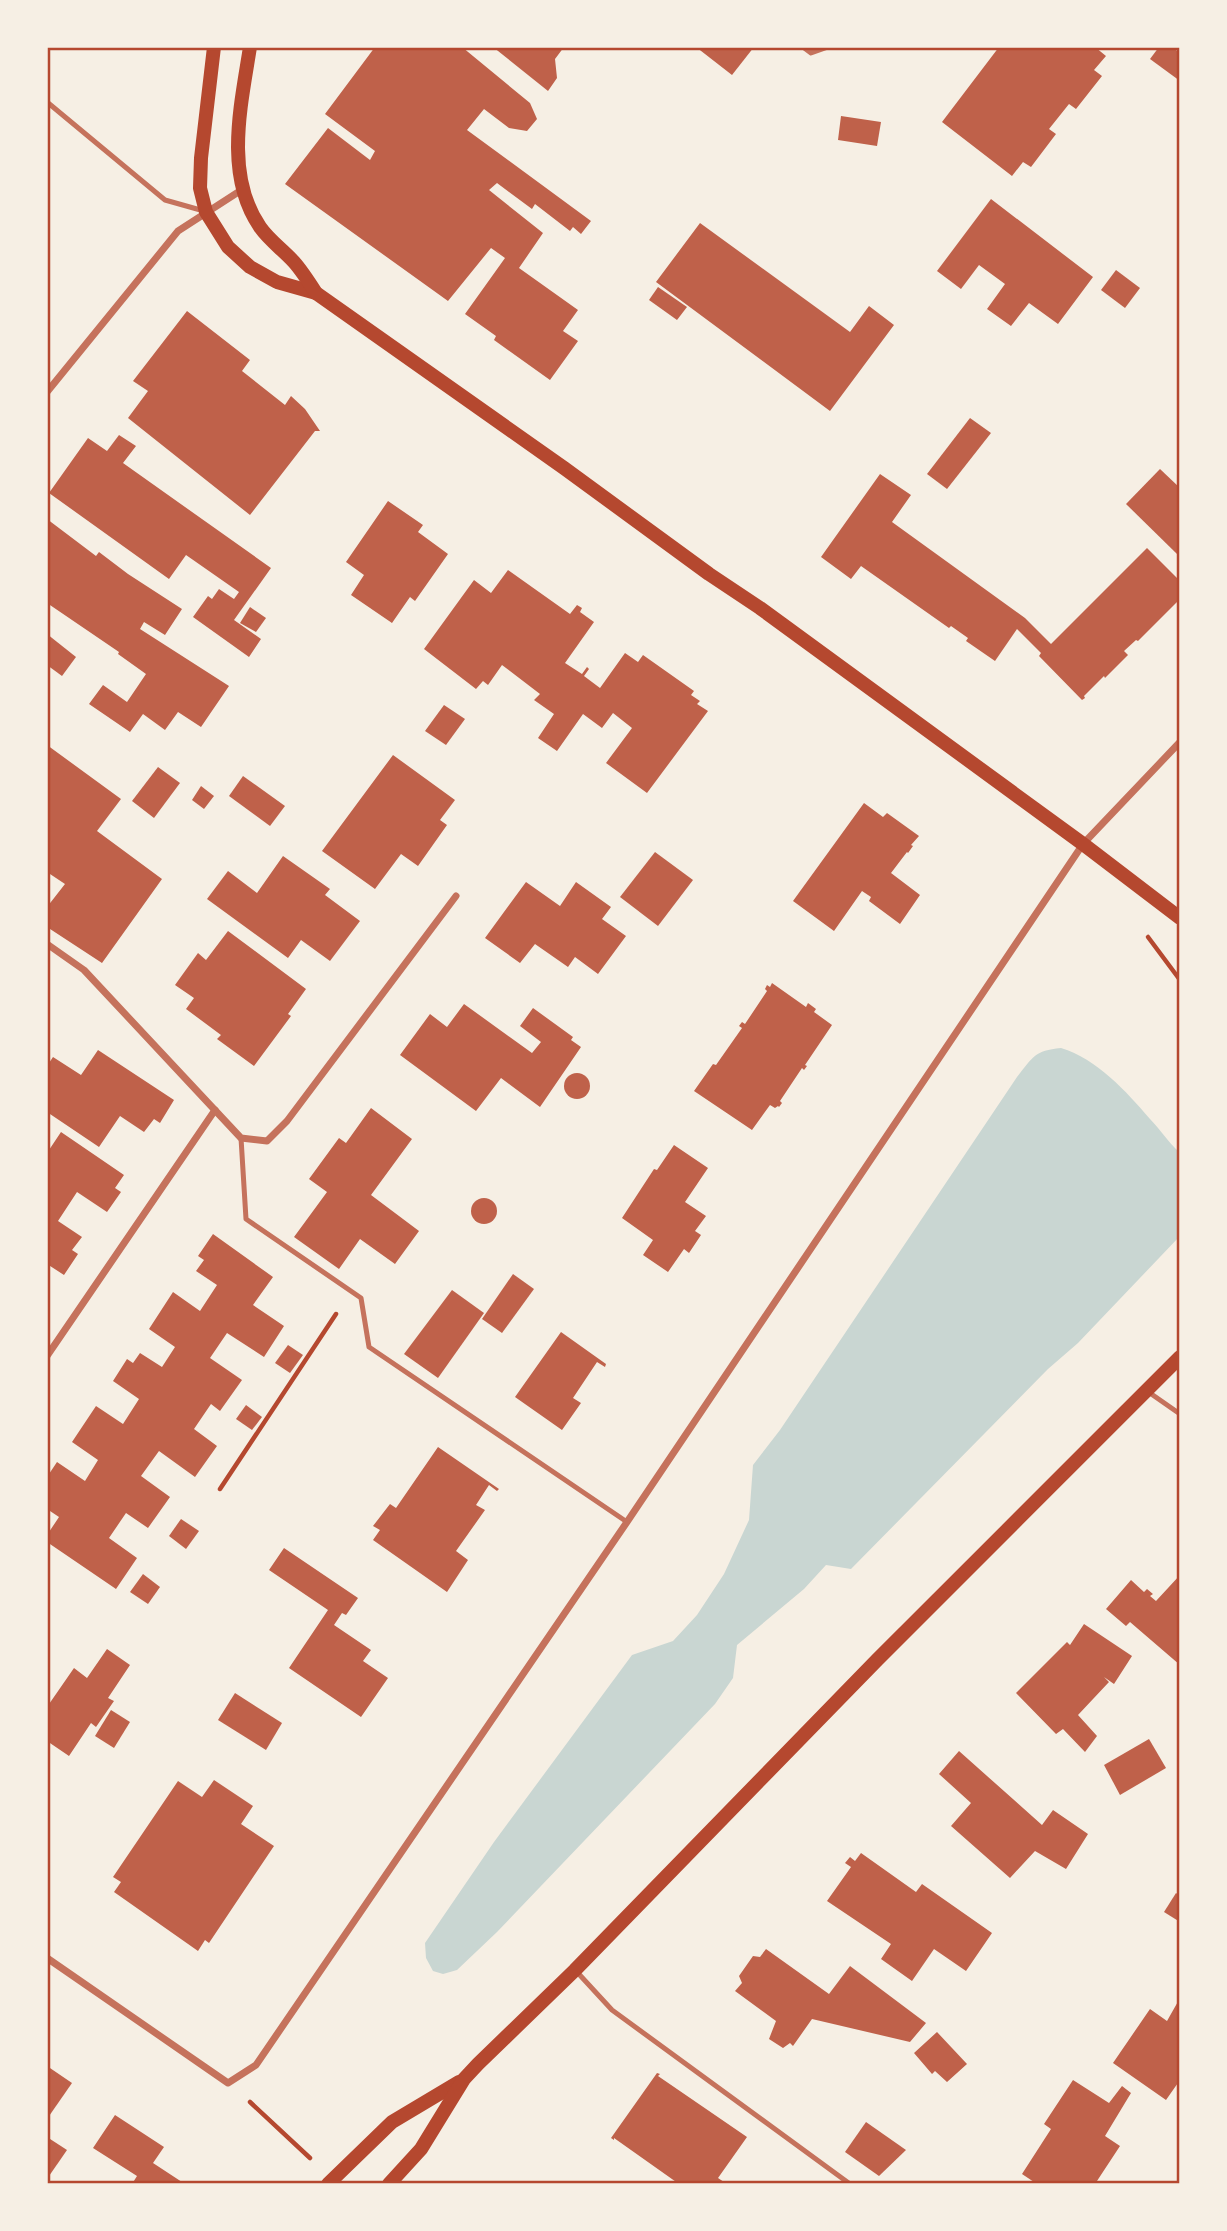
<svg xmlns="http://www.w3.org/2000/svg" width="1227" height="2231" font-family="'Playfair Display',serif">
<rect width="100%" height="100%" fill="#f6efe4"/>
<path fill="#c9d6d2" d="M 1061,1048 C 1097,1059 1126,1091 1150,1119 C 1160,1129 1168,1142 1179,1152 L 1180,1236 L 1078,1343 L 1048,1369 L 851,1569 L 826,1565 L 804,1589 L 737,1645 L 733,1678 L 715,1704 L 497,1932 L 457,1970 L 443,1974 L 433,1971 L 426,1958 L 425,1943 L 494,1842 L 632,1655 L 673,1641 L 697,1615 L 724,1574 L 749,1520 L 753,1465 L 780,1430 L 1017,1077 C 1034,1056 1034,1051 1061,1048 Z"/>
<g fill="#bf614a">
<path d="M 375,47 L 462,47 L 530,103 L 537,119 L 527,131 L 509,128 L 484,109 L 467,130 L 591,221 L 581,234 L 573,227 L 570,231 L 535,204 L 532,209 L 497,183 L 489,190 L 543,233 L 519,268 L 578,310 L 563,331 L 578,341 L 550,380 L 494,340 L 496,336 L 465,314 L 505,258 L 491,248 L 448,301 L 285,184 L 328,128 L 370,160 L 375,151 L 325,114 Z"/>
<path d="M 493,47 L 564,47 L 555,59 L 557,78 L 548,91 Z"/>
<path d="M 696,47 L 754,47 L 732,75 Z"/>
<path d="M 999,47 L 1095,47 L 1106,56 L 1094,70 L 1102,76 L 1076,109 L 1069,104 L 1049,129 L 1056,134 L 1031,167 L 1023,162 L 1012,176 L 942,122 Z"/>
<path d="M 1159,47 L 1172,47 L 1180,53 L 1180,81 L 1150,59 Z"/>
<path d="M 841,116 L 881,122 L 877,146 L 838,140 Z"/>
<path d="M 991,199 L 1093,277 L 1058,324 L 1029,303 L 1011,326 L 987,309 L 1005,284 L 979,265 L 961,289 L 937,271 Z"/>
<path d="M 700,223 L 850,332 L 869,306 L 894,325 L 830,411 L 656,282 Z"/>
<path d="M 1116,270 L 1140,288 L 1125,308 L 1101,290 Z"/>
<path d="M 658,287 L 687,307 L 677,320 L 649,300 Z"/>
<path d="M 187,311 L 250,360 L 242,371 L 285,405 L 291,396 L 305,409 L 320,431 L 315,431 L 250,515 L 128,418 L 148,391 L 133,381 Z"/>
<path d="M 970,418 L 991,433 L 947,489 L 927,474 Z"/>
<path d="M 119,435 L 136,446 L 123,463 L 271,568 L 234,620 L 261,639 L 249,657 L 193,617 L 208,596 L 212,599 L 219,589 L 234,599 L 239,592 L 186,555 L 169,579 L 49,493 L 88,438 L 107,451 Z"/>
<path d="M 1160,469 L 1180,488 L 1180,551 L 1177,554 L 1126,504 Z"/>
<path d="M 880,474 L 911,495 L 892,522 L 1025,618 L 1051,644 L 1147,548 L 1180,581 L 1180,599 L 1138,641 L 1136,640 L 1124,651 L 1128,655 L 1105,678 L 1104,676 L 1084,696 L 1085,698 L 1082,700 L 1039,656 L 1041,653 L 1017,629 L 995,661 L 966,641 L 968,638 L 951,626 L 949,628 L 861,566 L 851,579 L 821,557 Z"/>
<path d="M 388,501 L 423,525 L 418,532 L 448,554 L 415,601 L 410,597 L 392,623 L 351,595 L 364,575 L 346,562 Z"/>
<path d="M 47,519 L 96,556 L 99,552 L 128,574 L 182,609 L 165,635 L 144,622 L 140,629 L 229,686 L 201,727 L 178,712 L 165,730 L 143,714 L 130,732 L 89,704 L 103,685 L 127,702 L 146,674 L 118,654 L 119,652 L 47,603 Z"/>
<path d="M 508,570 L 570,614 L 577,605 L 582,608 L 580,612 L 594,622 L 565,663 L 582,674 L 587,667 L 589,669 L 584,676 L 600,688 L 625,653 L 638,662 L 643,655 L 694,691 L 691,695 L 700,701 L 697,704 L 708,711 L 647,793 L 606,763 L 632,728 L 613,713 L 602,728 L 583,714 L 557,751 L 538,738 L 554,714 L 534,700 L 540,694 L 502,665 L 488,685 L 483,681 L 476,689 L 424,649 L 474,580 L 491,593 Z"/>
<path d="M 250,607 L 266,618 L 256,632 L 240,623 Z"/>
<path d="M 47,634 L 76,657 L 62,676 L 47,665 Z"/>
<path d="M 444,705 L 465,719 L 446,745 L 425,731 Z"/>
<path d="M 47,745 L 121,799 L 97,831 L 162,879 L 102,963 L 47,927 L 47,907 L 65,884 L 47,872 Z"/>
<path d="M 393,755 L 455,800 L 440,820 L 447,825 L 418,866 L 401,854 L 375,889 L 322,851 Z"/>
<path d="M 158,767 L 180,783 L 154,818 L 132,801 Z"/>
<path d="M 243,776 L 285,806 L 270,826 L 229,796 Z"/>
<path d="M 201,786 L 214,796 L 204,809 L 192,800 Z"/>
<path d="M 864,803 L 883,817 L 887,813 L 919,836 L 911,845 L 913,846 L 908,853 L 907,852 L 891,873 L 920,895 L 900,924 L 869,901 L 871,897 L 862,891 L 834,931 L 793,901 Z"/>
<path d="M 655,852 L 693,880 L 658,926 L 620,897 Z"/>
<path d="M 283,856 L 330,889 L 325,895 L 360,921 L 330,961 L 301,940 L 288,958 L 207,899 L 228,871 L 257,893 Z"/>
<path d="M 526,882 L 560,906 L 576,882 L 611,907 L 602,919 L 626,936 L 598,974 L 575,957 L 568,967 L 535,944 L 520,963 L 485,938 Z"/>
<path d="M 228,931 L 306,989 L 288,1014 L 291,1016 L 254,1066 L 217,1039 L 221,1035 L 186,1009 L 194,998 L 175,985 L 198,953 L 206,960 Z"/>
<path d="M 772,983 L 806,1007 L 808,1003 L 816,1009 L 814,1012 L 832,1025 L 805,1065 L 807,1066 L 804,1070 L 802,1068 L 780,1101 L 782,1103 L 779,1107 L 778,1106 L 775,1108 L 770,1105 L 752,1130 L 694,1091 L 713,1064 L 716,1065 L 742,1028 L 739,1026 L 742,1022 L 745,1024 L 767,991 L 765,989 L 767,985 L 770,987 Z"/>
<path d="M 464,1004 L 532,1053 L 541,1042 L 520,1026 L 533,1008 L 573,1037 L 571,1040 L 581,1047 L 540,1107 L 501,1078 L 476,1111 L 400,1055 L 430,1014 L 447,1027 Z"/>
<path d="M 98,1050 L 174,1100 L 160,1123 L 154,1119 L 144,1132 L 120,1116 L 99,1147 L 47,1112 L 47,1066 L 53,1057 L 81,1075 Z"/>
<circle cx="577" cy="1086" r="13"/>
<path d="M 371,1108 L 412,1139 L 371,1195 L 419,1231 L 395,1264 L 360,1239 L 339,1269 L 294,1237 L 327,1192 L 309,1179 L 339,1138 L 346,1143 Z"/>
<path d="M 61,1132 L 124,1175 L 115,1188 L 121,1192 L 107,1212 L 77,1192 L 58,1221 L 82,1237 L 72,1250 L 78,1254 L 64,1275 L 47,1264 L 47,1153 Z"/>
<path d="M 674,1145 L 708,1168 L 685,1202 L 706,1216 L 695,1231 L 701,1235 L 689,1253 L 684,1249 L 668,1272 L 643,1255 L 653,1240 L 622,1218 L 654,1169 L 657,1170 Z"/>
<circle cx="484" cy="1211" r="13"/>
<path d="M 213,1234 L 273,1277 L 253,1305 L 284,1326 L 264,1357 L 227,1333 L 210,1358 L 242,1380 L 220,1411 L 211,1404 L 194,1429 L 217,1446 L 195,1477 L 159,1451 L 141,1476 L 170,1497 L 148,1528 L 126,1513 L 109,1538 L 137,1558 L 116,1589 L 47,1542 L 47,1535 L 59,1517 L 47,1509 L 47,1477 L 57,1462 L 85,1481 L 98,1460 L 72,1442 L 96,1406 L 123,1424 L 139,1399 L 113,1381 L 127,1359 L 133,1363 L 140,1353 L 162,1367 L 175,1347 L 149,1329 L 173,1292 L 200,1311 L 217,1285 L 196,1271 L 204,1260 L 198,1256 Z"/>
<path d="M 513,1274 L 534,1289 L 502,1333 L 482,1319 Z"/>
<path d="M 452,1290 L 484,1313 L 438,1378 L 404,1354 Z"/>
<path d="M 561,1332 L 606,1364 L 605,1367 L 597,1362 L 573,1398 L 581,1403 L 562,1430 L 515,1397 Z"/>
<path d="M 288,1345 L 303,1355 L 290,1373 L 275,1363 Z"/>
<path d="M 246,1405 L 262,1417 L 252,1430 L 236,1419 Z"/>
<path d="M 438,1447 L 499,1489 L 497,1491 L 489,1485 L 476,1505 L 485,1510 L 456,1551 L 468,1560 L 447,1592 L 373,1540 L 380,1530 L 373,1526 L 390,1504 L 396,1508 Z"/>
<path d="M 181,1519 L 199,1531 L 186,1549 L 169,1536 Z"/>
<path d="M 284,1548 L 358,1598 L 346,1615 L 342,1613 L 334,1625 L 371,1650 L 363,1661 L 388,1678 L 361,1717 L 289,1668 L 328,1610 L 269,1570 Z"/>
<path d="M 143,1574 L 160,1587 L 148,1604 L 130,1592 Z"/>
<path d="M 1180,1575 L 1180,1665 L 1130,1622 L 1126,1626 L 1106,1609 L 1131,1580 L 1144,1592 L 1147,1589 L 1153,1594 L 1150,1596 L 1156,1601 Z"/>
<path d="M 1084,1624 L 1132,1656 L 1114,1684 L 1104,1677 L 1109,1682 L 1078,1715 L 1097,1736 L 1085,1752 L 1063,1729 L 1056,1734 L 1016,1693 L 1067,1642 L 1070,1645 Z"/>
<path d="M 107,1649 L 130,1665 L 108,1698 L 114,1701 L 96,1727 L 91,1723 L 69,1756 L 47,1741 L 47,1707 L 74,1668 L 87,1678 Z"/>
<path d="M 235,1693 L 282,1723 L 266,1750 L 218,1720 Z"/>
<path d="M 111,1710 L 130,1722 L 114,1748 L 95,1736 Z"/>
<path d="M 1149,1739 L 1166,1768 L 1120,1795 L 1104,1765 Z"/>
<path d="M 959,1751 L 1042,1825 L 1053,1810 L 1088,1834 L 1066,1869 L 1035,1851 L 1010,1878 L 951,1826 L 971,1803 L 939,1774 Z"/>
<path d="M 214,1780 L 253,1806 L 241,1824 L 274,1846 L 209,1943 L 205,1940 L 198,1951 L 114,1892 L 121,1882 L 113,1877 L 178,1781 L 202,1797 Z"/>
<path d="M 861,1853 L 916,1892 L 922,1884 L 992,1933 L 966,1971 L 934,1949 L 912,1981 L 881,1959 L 891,1944 L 827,1901 L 851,1867 L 845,1863 L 850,1857 L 855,1861 Z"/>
<path d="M 1176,1893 L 1180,1896 L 1180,1922 L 1164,1912 Z"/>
<path d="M 766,1949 L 829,1994 L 850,1966 L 926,2023 L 910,2042 L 812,2019 L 793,2046 L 790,2043 L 783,2048 L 769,2039 L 776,2021 L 735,1991 L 742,1983 L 739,1976 L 753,1956 L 760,1957 Z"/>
<path d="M 1180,1998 L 1180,2080 L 1166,2100 L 1113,2063 L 1150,2009 L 1167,2021 Z"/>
<path d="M 937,2032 L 967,2064 L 947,2082 L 935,2071 L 932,2074 L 914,2053 Z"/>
<path d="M 47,2066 L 72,2083 L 47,2119 Z"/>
<path d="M 657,2073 L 660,2074 L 658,2076 L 747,2137 L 718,2178 L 727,2184 L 679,2184 L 614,2138 L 614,2140 L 611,2138 Z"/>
<path d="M 1073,2080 L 1109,2103 L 1122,2086 L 1131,2093 L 1105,2136 L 1120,2146 L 1095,2184 L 1037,2184 L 1022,2174 L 1051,2129 L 1044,2124 Z"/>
<path d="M 115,2115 L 164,2147 L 153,2163 L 185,2184 L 132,2184 L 137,2176 L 93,2148 Z"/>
<path d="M 866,2122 L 906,2150 L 879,2176 L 845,2152 Z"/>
<path d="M 47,2137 L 67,2150 L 47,2179 Z"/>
</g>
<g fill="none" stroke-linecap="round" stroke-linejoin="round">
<g stroke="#b5482f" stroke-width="4.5">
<path d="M 1148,937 L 1180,980"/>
<path d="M 220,1489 L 336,1314"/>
<path d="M 250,2102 L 310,2158"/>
</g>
<g stroke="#c5725c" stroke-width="5">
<path d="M 803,47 L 811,53 L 828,47"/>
<path d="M 47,102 L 165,200 L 204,211"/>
<path d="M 241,1138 L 246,1219 L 361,1298 L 369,1347 L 627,1522"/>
<path d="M 1147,1391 L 1180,1414"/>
<path d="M 577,1972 L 612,2010 L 850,2184"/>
</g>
<g stroke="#c5725c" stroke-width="7">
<path d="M 47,392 L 178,231 L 243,189"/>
<path d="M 47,944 L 84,970 L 241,1138 L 267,1141 L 287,1121 L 456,896"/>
<path d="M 47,1356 L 215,1110"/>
<path d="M 47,1958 L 228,2083 L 256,2065 L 627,1522 L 1083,844 L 1180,742"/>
</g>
<g stroke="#b5482f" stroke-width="14">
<path d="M 214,47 L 201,158 L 200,188 L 206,212 L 228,247 L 250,267 L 277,282 L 316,293"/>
<path d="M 250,47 C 241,105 224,175 260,227 C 269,240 283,250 294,262 C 302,271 309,282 316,293 L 564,468 L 709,574 L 760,608 L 1083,844 L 1180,918"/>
<path d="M 328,2184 L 392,2122 L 459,2082"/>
<path d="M 389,2184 L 421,2149 L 464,2079 L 478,2064 L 575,1970 L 877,1660 L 1180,1357"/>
</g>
</g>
<rect width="1227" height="2231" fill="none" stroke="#f6efe4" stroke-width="98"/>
<rect x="49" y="49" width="1129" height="2133" fill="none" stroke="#b5482f" stroke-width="2.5"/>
</svg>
